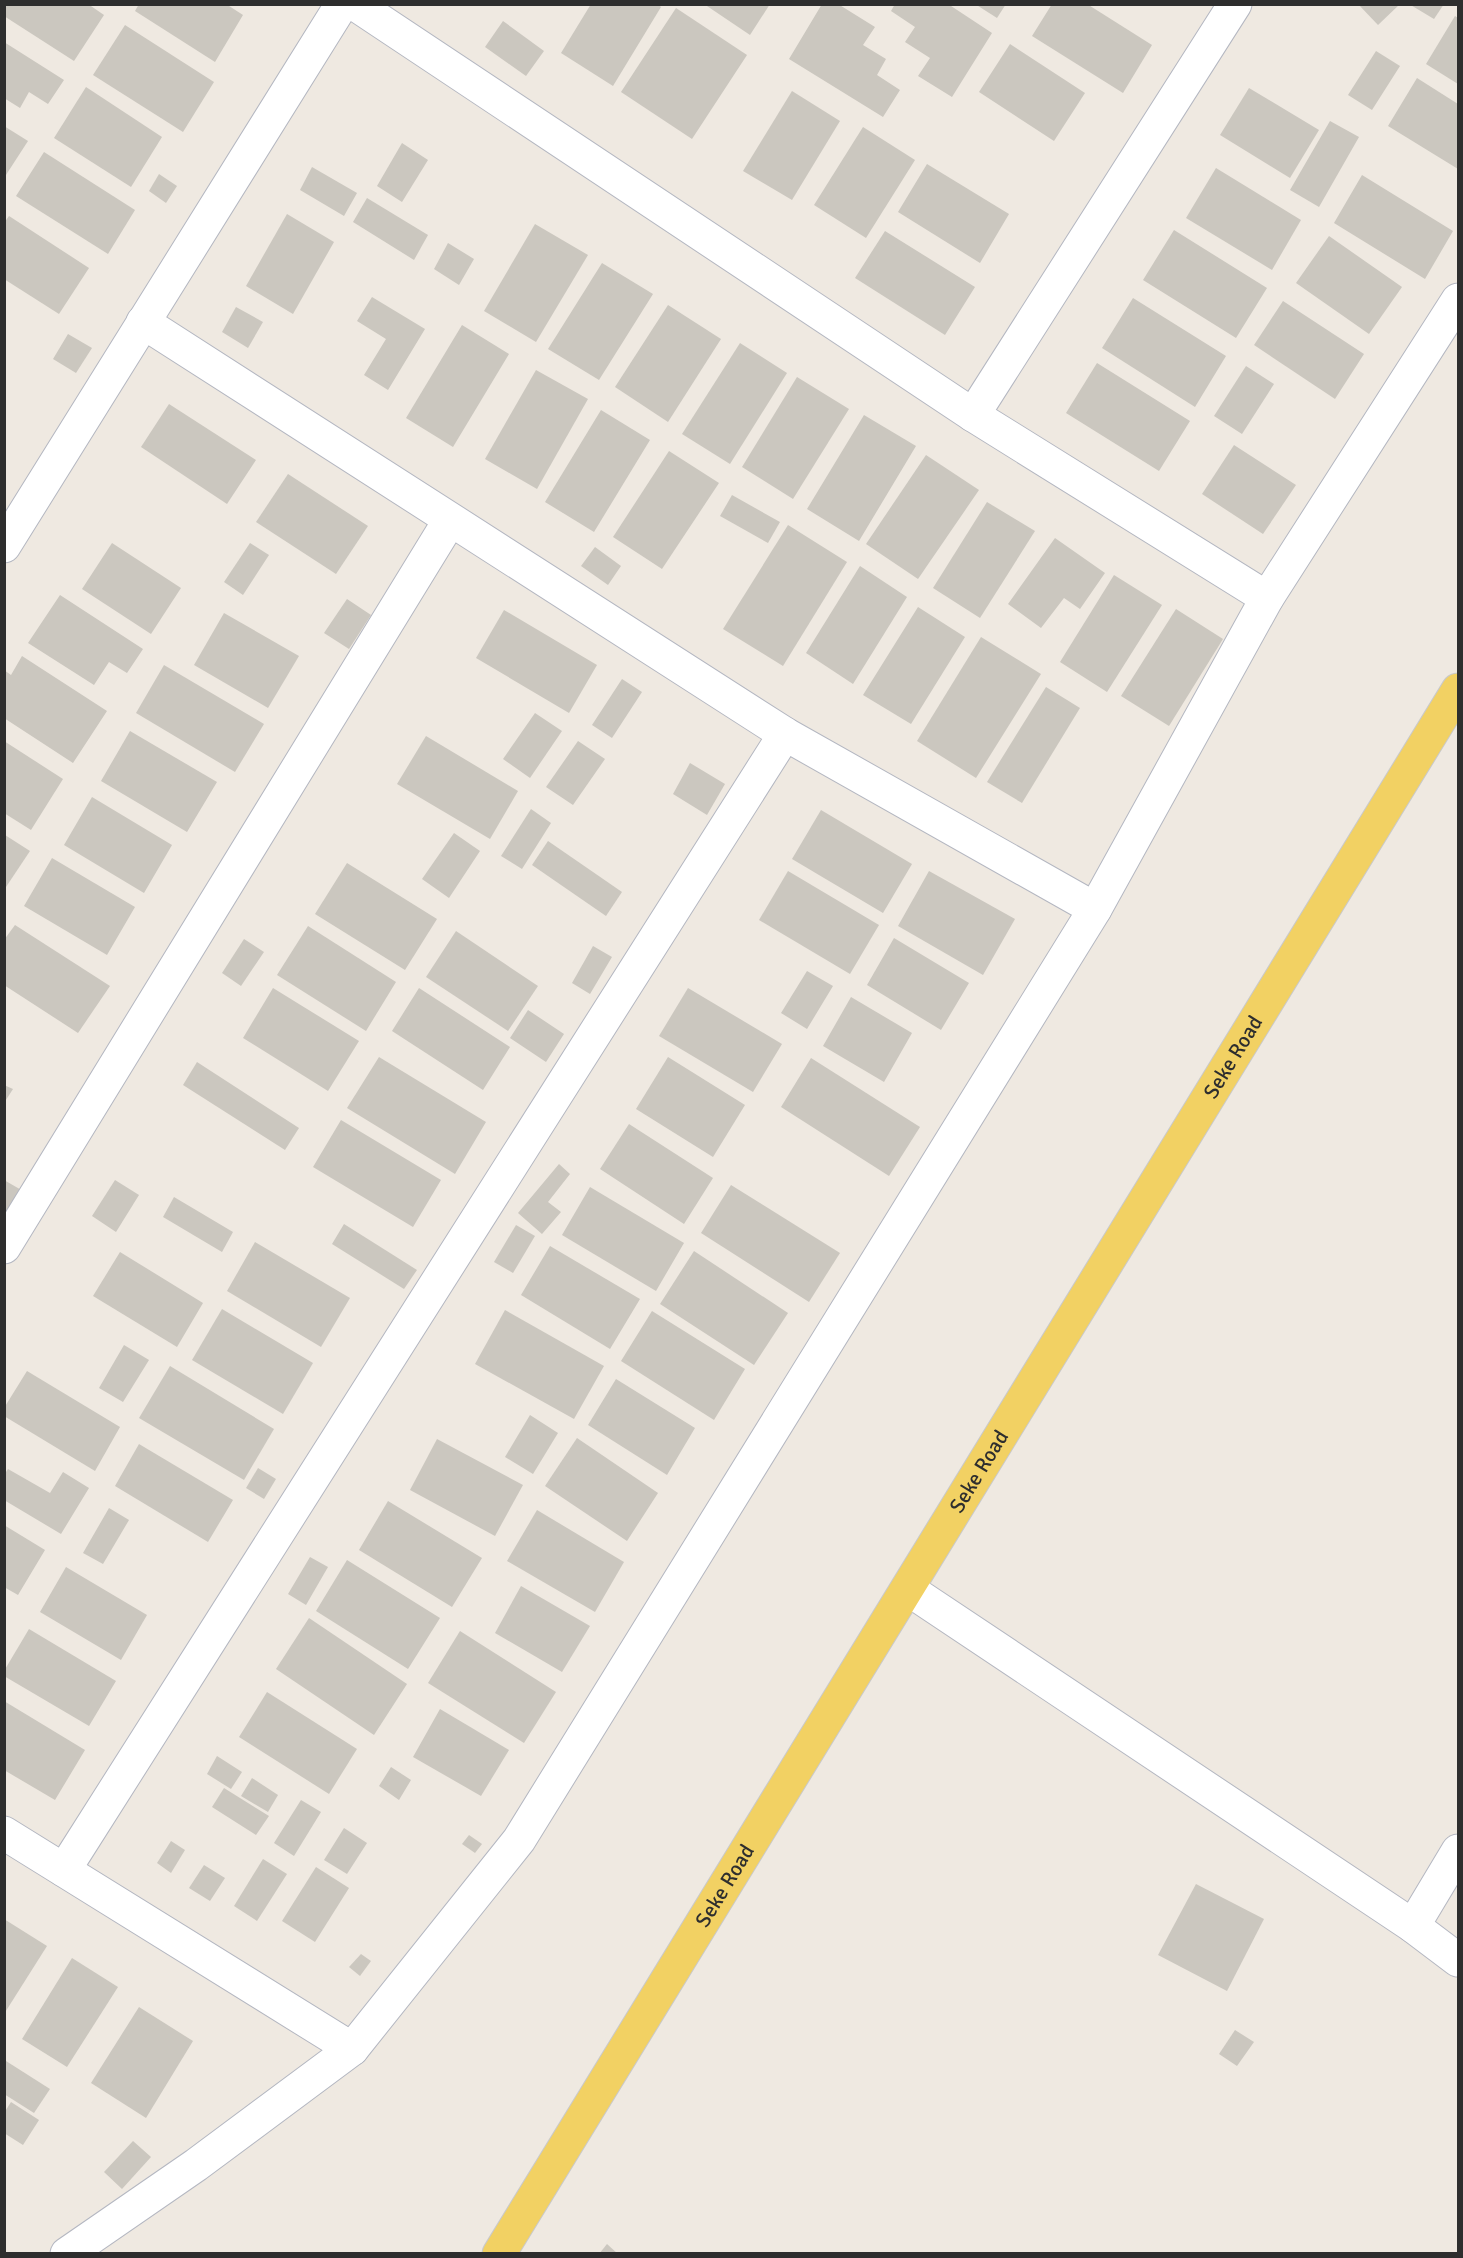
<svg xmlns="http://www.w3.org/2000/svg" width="1463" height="2258" font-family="Signika,sans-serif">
<rect width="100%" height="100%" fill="#efe9e1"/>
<g fill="#cbc7bf">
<path d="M 4,4 L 88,4 L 104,15 L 74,61 L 4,16 Z"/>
<path d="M 139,4 L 226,4 L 243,15 L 215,62 L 135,11 Z"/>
<path d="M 591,4 L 657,4 L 661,7 L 613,86 L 561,53 Z"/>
<path d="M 704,4 L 770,4 L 750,35 Z"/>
<path d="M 822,4 L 838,4 L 875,27 L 863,45 L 886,59 L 877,75 L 900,90 L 883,117 L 789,59 Z"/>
<path d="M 895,4 L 948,4 L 992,33 L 952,97 L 918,76 L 930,58 L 905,42 L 915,27 L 891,11 Z"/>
<path d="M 975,4 L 1006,4 L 997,18 Z"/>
<path d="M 1052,4 L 1087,4 L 1152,45 L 1123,93 L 1032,36 Z"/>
<path d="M 1358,4 L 1400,4 L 1378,25 Z"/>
<path d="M 1409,4 L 1444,4 L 1434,19 Z"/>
<path d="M 676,8 L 747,55 L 692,139 L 621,92 Z"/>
<path d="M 1455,16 L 1458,18 L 1458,84 L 1426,64 Z"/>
<path d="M 503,21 L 544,51 L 526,76 L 485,47 Z"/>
<path d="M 125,25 L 214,82 L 183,132 L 93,75 Z"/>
<path d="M 4,42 L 64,80 L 48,104 L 29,92 L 20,108 L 4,98 Z"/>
<path d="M 1010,44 L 1085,93 L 1054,141 L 979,92 Z"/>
<path d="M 1376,51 L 1400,66 L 1372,110 L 1348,95 Z"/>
<path d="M 1417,78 L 1458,104 L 1458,169 L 1388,126 Z"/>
<path d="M 86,87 L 162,137 L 131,187 L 54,138 Z"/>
<path d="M 1249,88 L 1319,130 L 1290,178 L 1220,135 Z"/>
<path d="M 792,91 L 840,121 L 792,200 L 743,171 Z"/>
<path d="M 1330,121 L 1359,137 L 1319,207 L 1290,190 Z"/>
<path d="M 4,126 L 28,141 L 4,178 Z"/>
<path d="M 863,127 L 915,160 L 866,238 L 814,205 Z"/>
<path d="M 402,143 L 428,160 L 402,202 L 377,186 Z"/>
<path d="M 44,152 L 135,210 L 108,254 L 16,196 Z"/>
<path d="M 927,164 L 1009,214 L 980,263 L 898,212 Z"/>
<path d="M 312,167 L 357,193 L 344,216 L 300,190 Z"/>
<path d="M 1216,168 L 1301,220 L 1272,270 L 1186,218 Z"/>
<path d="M 159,174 L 177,186 L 166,203 L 149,191 Z"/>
<path d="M 1362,175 L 1453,231 L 1425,279 L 1334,223 Z"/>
<path d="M 367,198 L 428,235 L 414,260 L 353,222 Z"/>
<path d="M 287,214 L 334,242 L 293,314 L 246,286 Z"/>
<path d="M 9,216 L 89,268 L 59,314 L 4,279 L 4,223 Z"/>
<path d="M 535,224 L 588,255 L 536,342 L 484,311 Z"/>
<path d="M 1174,230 L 1267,288 L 1236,338 L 1143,280 Z"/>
<path d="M 885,231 L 975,287 L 945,335 L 855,278 Z"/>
<path d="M 1329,236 L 1402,287 L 1369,334 L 1296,283 Z"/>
<path d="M 448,243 L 474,259 L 459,285 L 434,269 Z"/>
<path d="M 602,263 L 653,294 L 599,380 L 548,349 Z"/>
<path d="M 372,297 L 425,329 L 388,390 L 364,375 L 386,339 L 357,321 Z"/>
<path d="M 1133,298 L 1226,356 L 1195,407 L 1102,348 Z"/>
<path d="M 1283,301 L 1364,354 L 1335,399 L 1254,345 Z"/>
<path d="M 668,305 L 721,339 L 668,422 L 615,387 Z"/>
<path d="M 236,307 L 263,322 L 248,348 L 222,332 Z"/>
<path d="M 462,325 L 509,354 L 453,447 L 406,418 Z"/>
<path d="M 68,334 L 92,348 L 76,373 L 53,359 Z"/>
<path d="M 740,343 L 787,373 L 730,464 L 682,434 Z"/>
<path d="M 1097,363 L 1190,421 L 1159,471 L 1066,413 Z"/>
<path d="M 1246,366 L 1274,384 L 1242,434 L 1214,416 Z"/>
<path d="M 536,370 L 588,399 L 537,489 L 485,459 Z"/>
<path d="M 797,377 L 849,409 L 793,499 L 742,467 Z"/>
<path d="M 169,404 L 256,460 L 227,504 L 141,447 Z"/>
<path d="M 601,410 L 650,440 L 594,532 L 545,502 Z"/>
<path d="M 864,415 L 916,446 L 859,541 L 807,509 Z"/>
<path d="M 1234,445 L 1296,485 L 1263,534 L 1202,494 Z"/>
<path d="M 669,451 L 719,483 L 662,569 L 613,537 Z"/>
<path d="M 926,455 L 979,490 L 918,579 L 866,544 Z"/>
<path d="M 288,474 L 368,526 L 336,574 L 256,522 Z"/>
<path d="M 732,495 L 780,522 L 768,543 L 720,516 Z"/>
<path d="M 987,502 L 1035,531 L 980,618 L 933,588 Z"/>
<path d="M 788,525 L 847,562 L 783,666 L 723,629 Z"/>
<path d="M 1055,538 L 1105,573 L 1080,609 L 1064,598 L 1041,628 L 1008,604 Z"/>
<path d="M 112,543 L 181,588 L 151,634 L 82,589 Z"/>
<path d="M 250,543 L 269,555 L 243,595 L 224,582 Z"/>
<path d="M 595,547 L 621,566 L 608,585 L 581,566 Z"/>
<path d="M 860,566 L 907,597 L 853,684 L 806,653 Z"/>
<path d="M 1114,575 L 1162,605 L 1107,692 L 1060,662 Z"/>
<path d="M 60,595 L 143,649 L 127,673 L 109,662 L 94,685 L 28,643 Z"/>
<path d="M 347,599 L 371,615 L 349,649 L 324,633 Z"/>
<path d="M 918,607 L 965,637 L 911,724 L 863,695 Z"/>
<path d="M 1176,609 L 1223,639 L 1169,726 L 1121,696 Z"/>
<path d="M 504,610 L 597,665 L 569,713 L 476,658 Z"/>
<path d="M 224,613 L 299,656 L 268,708 L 194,665 Z"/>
<path d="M 981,637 L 1041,674 L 976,778 L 917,741 Z"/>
<path d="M 22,656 L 107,711 L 73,763 L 4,718 L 4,670 L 11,675 Z"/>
<path d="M 164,665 L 264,724 L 235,772 L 136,713 Z"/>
<path d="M 622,679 L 642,692 L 612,738 L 592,725 Z"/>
<path d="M 1046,687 L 1080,708 L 1022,803 L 987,782 Z"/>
<path d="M 535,713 L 562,731 L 530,778 L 503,759 Z"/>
<path d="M 130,731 L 217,782 L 187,832 L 101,781 Z"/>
<path d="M 426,736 L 518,791 L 490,839 L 397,784 Z"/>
<path d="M 4,741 L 63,779 L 31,830 L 4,813 Z"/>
<path d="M 578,741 L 605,759 L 573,805 L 546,787 Z"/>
<path d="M 690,763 L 725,784 L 707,815 L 673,794 Z"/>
<path d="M 92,797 L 172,845 L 144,893 L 64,845 Z"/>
<path d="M 531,809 L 551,823 L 522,869 L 501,856 Z"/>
<path d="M 821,810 L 912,864 L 883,913 L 792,859 Z"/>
<path d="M 454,833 L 480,851 L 449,898 L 422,879 Z"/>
<path d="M 5,835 L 30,851 L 4,890 L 4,836 Z"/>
<path d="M 548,841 L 622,892 L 606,916 L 532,865 Z"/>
<path d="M 52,858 L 135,907 L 107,955 L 24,906 Z"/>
<path d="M 347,863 L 437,919 L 405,970 L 315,914 Z"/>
<path d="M 788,871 L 879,925 L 850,974 L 759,920 Z"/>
<path d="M 929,871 L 1015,919 L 983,975 L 898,926 Z"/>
<path d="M 15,925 L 110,986 L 78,1033 L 4,985 L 4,940 Z"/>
<path d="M 308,926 L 396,982 L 366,1031 L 277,975 Z"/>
<path d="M 456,931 L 538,986 L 508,1031 L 426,977 Z"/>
<path d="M 894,938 L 969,983 L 941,1030 L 867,985 Z"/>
<path d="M 244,939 L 264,952 L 241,986 L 222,973 Z"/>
<path d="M 593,946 L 612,957 L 590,994 L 572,983 Z"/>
<path d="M 807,971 L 833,986 L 807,1029 L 781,1013 Z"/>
<path d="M 273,988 L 359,1041 L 328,1091 L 243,1038 Z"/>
<path d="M 419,988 L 510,1047 L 483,1090 L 392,1031 Z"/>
<path d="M 688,988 L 782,1044 L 753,1092 L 659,1036 Z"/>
<path d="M 851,997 L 912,1033 L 884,1082 L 823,1046 Z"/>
<path d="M 528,1010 L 564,1034 L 546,1062 L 510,1038 Z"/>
<path d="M 379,1057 L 486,1122 L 455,1174 L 347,1108 Z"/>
<path d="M 668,1057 L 745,1105 L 713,1157 L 636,1109 Z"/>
<path d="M 811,1058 L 920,1127 L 889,1176 L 781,1107 Z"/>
<path d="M 197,1062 L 299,1128 L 285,1150 L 183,1085 Z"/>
<path d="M 4,1085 L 13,1089 L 4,1103 Z"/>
<path d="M 341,1120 L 441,1180 L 413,1227 L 313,1167 Z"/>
<path d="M 629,1124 L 713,1178 L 684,1224 L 600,1169 Z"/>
<path d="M 559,1164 L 570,1174 L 548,1202 L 561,1212 L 542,1234 L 518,1213 Z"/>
<path d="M 4,1180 L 30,1195 L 4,1239 Z"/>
<path d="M 115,1180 L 139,1195 L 116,1232 L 92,1216 Z"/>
<path d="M 731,1185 L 840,1253 L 809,1302 L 701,1233 Z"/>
<path d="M 590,1187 L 684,1243 L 656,1291 L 562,1235 Z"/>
<path d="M 174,1197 L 233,1232 L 222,1252 L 163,1217 Z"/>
<path d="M 344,1224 L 417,1270 L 404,1289 L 332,1244 Z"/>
<path d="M 516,1225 L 535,1236 L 513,1273 L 494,1262 Z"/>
<path d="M 255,1242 L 350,1298 L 321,1347 L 227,1291 Z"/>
<path d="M 550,1246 L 640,1299 L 610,1349 L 521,1295 Z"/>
<path d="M 694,1251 L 788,1313 L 754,1365 L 660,1304 Z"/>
<path d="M 120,1252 L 203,1303 L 177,1347 L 93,1296 Z"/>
<path d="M 222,1309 L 313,1363 L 283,1414 L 192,1360 Z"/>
<path d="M 505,1310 L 604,1366 L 574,1419 L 475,1364 Z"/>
<path d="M 652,1311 L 745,1369 L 714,1420 L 621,1361 Z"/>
<path d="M 124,1345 L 149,1360 L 123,1402 L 99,1388 Z"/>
<path d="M 170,1366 L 274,1429 L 244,1480 L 139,1418 Z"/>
<path d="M 27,1371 L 120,1427 L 95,1471 L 4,1416 L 4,1408 Z"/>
<path d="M 616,1379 L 695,1428 L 667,1475 L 588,1425 Z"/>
<path d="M 530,1415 L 558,1433 L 533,1474 L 505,1457 Z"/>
<path d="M 577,1438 L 658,1493 L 627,1541 L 545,1486 Z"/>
<path d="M 437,1439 L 523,1485 L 495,1536 L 410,1490 Z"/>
<path d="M 139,1444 L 233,1500 L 208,1542 L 115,1486 Z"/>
<path d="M 258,1468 L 276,1479 L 264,1499 L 246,1488 Z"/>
<path d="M 8,1469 L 50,1493 L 63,1472 L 89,1488 L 61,1534 L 4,1500 L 4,1475 Z"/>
<path d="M 388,1501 L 482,1558 L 452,1607 L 359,1550 Z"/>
<path d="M 109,1508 L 129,1520 L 103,1564 L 83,1553 Z"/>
<path d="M 537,1510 L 624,1562 L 595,1612 L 507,1561 Z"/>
<path d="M 4,1525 L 45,1550 L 18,1595 L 4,1587 Z"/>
<path d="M 310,1557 L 328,1567 L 306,1605 L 288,1594 Z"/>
<path d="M 347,1560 L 440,1618 L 408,1669 L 316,1611 Z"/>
<path d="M 66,1567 L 147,1615 L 121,1660 L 40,1612 Z"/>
<path d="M 521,1586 L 590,1626 L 562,1672 L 495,1633 Z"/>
<path d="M 309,1618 L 407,1684 L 374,1735 L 276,1669 Z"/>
<path d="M 29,1629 L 116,1681 L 89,1726 L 4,1676 L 4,1671 Z"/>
<path d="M 460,1631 L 556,1692 L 524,1743 L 428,1683 Z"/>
<path d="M 267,1692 L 357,1749 L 329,1794 L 239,1737 Z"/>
<path d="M 4,1701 L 85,1750 L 55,1800 L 4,1770 Z"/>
<path d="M 440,1709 L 509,1750 L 481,1796 L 413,1757 Z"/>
<path d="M 217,1756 L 242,1772 L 231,1789 L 207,1774 Z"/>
<path d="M 391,1767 L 411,1780 L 399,1800 L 379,1786 Z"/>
<path d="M 252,1778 L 278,1795 L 268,1812 L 241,1796 Z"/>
<path d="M 224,1788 L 269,1816 L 256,1835 L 212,1807 Z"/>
<path d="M 301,1800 L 321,1812 L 294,1856 L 274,1843 Z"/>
<path d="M 344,1828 L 367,1843 L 347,1874 L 324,1860 Z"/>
<path d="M 469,1835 L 482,1844 L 475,1853 L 462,1844 Z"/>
<path d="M 171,1841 L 185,1850 L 171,1873 L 157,1863 Z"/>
<path d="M 263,1859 L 287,1874 L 257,1921 L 234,1906 Z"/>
<path d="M 204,1865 L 225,1878 L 210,1901 L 189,1888 Z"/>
<path d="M 316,1867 L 349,1888 L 315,1942 L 282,1921 Z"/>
<path d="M 1196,1884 L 1264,1919 L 1227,1991 L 1158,1955 Z"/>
<path d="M 4,1919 L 47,1946 L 4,2014 Z"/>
<path d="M 361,1954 L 371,1961 L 360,1976 L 349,1967 Z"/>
<path d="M 72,1958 L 118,1987 L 67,2067 L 22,2039 Z"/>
<path d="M 139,2007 L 193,2041 L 146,2118 L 91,2083 Z"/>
<path d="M 1235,2030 L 1254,2042 L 1237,2066 L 1219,2054 Z"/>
<path d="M 6,2061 L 50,2089 L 34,2113 L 4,2094 Z"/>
<path d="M 11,2102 L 39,2120 L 23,2145 L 4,2133 L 4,2113 Z"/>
<path d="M 133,2141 L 151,2157 L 122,2189 L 104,2172 Z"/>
<path d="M 607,2244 L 618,2254 L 599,2254 Z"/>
</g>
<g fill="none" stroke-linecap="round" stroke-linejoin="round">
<g stroke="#b4b7c1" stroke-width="35">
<g id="minor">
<path d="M 355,4 L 973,415 L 1267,598"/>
<path d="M 143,322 L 785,734 L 1095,909"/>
<path d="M 973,415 L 1235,4"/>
<path d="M 4,546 L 342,4"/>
<path d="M 4,1247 L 450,520"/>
<path d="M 908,1589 L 1413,1926 L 1458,1960"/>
<path d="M 4,1833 L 352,2049"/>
<path d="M 64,1870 L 785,734"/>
<path d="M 1413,1926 L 1458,1851"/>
<path d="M 67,2254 L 196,2165 L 352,2049 L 519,1840 L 1095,909 L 1267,598 L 1458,300"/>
</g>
</g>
<g stroke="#c9c9c9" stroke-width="35">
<g id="major">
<path id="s1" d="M 499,2254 L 1458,690"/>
</g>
</g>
<use href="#minor" stroke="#fff" stroke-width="33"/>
<use href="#major" stroke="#f2d163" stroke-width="33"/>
</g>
<g text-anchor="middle" stroke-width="4.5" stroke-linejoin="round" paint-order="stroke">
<g font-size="21" fill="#2e2e2e" stroke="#fff">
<text dy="7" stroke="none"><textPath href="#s1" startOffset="1404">Seke Road</textPath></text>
<text dy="7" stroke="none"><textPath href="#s1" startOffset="918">Seke Road</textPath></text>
<text dy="7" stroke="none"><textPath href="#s1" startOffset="432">Seke Road</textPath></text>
</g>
</g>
<rect width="1463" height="2258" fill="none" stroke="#2e2e2e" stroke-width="12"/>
</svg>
